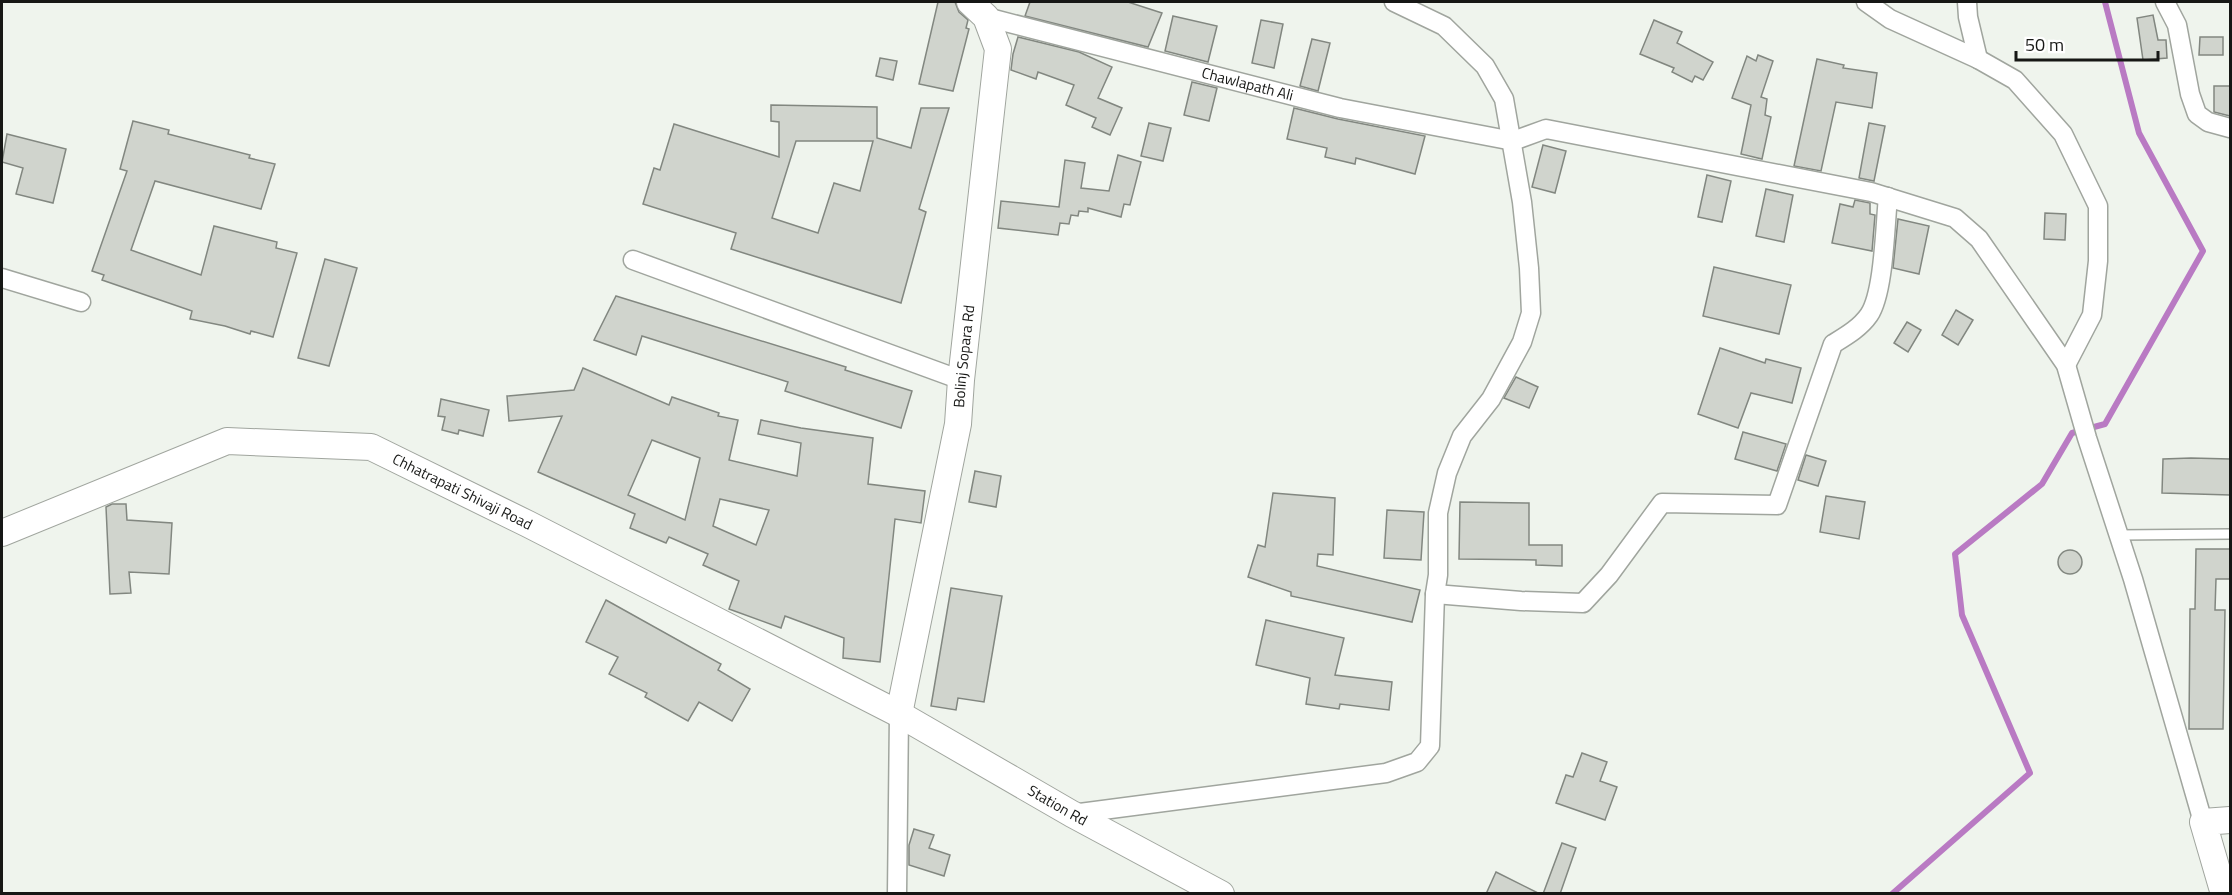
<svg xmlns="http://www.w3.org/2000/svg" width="2232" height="895" font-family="'Titillium Web',sans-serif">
<rect width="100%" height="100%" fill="#eff4ed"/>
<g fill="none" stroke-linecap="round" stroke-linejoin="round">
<path stroke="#b97ac3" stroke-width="6" d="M 1892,894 L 2030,773 L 1962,615 L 1955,554 L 2042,484 L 2072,433 L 2105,424 L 2203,251 L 2139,133 L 2105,2"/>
</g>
<g fill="#d0d4cd" stroke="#828780" stroke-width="1.5" fill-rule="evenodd">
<path d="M 938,2 L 955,2 L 959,12 L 968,20 L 966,28 L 969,29 L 953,91 L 919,84 Z"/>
<path d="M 1030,2 L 1128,2 L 1162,13 L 1148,47 L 1025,16 Z"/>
<path d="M 2153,15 L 2158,40 L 2166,40 L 2167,58 L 2143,60 L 2137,18 Z"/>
<path d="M 1173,16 L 1217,26 L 1208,62 L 1165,51 Z"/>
<path d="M 1261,20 L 1283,24 L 1274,68 L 1252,63 Z"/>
<path d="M 1654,20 L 1682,32 L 1677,43 L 1713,62 L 1703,80 L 1695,76 L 1692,82 L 1672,72 L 1674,68 L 1640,54 Z"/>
<path d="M 1018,37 L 1079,52 L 1112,67 L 1098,98 L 1122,108 L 1110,135 L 1092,127 L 1096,118 L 1066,105 L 1074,85 L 1038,72 L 1036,79 L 1011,70 L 1013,54 Z"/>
<path d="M 2200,37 L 2223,37 L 2223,55 L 2199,55 Z"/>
<path d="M 1312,39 L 1330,43 L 1318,91 L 1300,86 Z"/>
<path d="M 1758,55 L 1773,61 L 1761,97 L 1767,99 L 1765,115 L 1771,117 L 1762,159 L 1741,154 L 1751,105 L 1732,98 L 1747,56 L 1756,61 Z"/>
<path d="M 880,58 L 897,61 L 893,80 L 876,76 Z"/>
<path d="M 1817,59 L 1844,65 L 1843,68 L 1877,73 L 1872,108 L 1836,102 L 1821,171 L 1794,166 Z"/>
<path d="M 1192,82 L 1217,88 L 1209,121 L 1184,115 Z"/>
<path d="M 2214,86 L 2230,86 L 2230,116 L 2214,112 Z"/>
<path d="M 771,105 L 877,107 L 877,138 L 911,148 L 921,108 L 949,108 L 919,209 L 926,212 L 901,303 L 731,249 L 736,233 L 643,204 L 654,168 L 660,170 L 674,124 L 779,157 L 779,122 L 771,121 ZM 796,141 L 873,141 L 860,191 L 834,183 L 818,233 L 772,218 Z"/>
<path d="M 1294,108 L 1338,119 L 1425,136 L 1415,174 L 1356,158 L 1355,164 L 1325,157 L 1327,148 L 1287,139 Z"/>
<path d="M 133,121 L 169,130 L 168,134 L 250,155 L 249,158 L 275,164 L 261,209 L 155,181 L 131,250 L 201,275 L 214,226 L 277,242 L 276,248 L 297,253 L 273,337 L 251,331 L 250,334 L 225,326 L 190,319 L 192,311 L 102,280 L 104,275 L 92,271 L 127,171 L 120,169 Z"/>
<path d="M 1149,123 L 1171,128 L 1163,161 L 1141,156 Z"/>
<path d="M 1869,123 L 1885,126 L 1874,181 L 1859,178 Z"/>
<path d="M 7,134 L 66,149 L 53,203 L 16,194 L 23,168 L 2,162 Z"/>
<path d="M 1543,145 L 1566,151 L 1555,193 L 1532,187 Z"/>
<path d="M 1118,155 L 1141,162 L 1130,205 L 1124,204 L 1121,217 L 1088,208 L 1088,212 L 1079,211 L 1078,216 L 1071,215 L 1069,224 L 1060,223 L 1058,235 L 998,228 L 1001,201 L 1059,207 L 1065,160 L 1085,163 L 1081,188 L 1109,191 Z"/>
<path d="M 1707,175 L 1731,181 L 1722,222 L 1698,217 Z"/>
<path d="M 1766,189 L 1793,195 L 1784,242 L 1756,236 Z"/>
<path d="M 1855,200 L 1870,203 L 1870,214 L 1875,215 L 1872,251 L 1832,243 L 1840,204 L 1853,207 Z"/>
<path d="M 2045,213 L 2066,214 L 2065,240 L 2044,239 Z"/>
<path d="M 1898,219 L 1929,226 L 1919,274 L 1893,268 Z"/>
<path d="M 325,259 L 357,268 L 329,366 L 298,358 Z"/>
<path d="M 1714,267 L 1791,285 L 1779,334 L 1703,316 Z"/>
<path d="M 616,296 L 846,367 L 845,370 L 912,391 L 901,428 L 785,391 L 788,382 L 642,336 L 636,355 L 594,340 Z"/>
<path d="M 1956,310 L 1973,320 L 1958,345 L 1942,335 Z"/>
<path d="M 1907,322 L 1921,330 L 1908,352 L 1894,343 Z"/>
<path d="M 1720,348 L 1765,363 L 1766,359 L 1801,368 L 1792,403 L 1751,393 L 1738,428 L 1698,414 Z"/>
<path d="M 583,368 L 669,405 L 672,397 L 719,413 L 718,416 L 738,420 L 729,460 L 797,476 L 801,443 L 758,434 L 761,420 L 801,428 L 873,438 L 868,484 L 925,491 L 921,523 L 895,519 L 880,662 L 843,658 L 844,638 L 785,616 L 781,628 L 729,609 L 739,581 L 703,565 L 708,554 L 669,537 L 666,543 L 630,528 L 635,514 L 538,472 L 562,416 L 509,421 L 507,396 L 574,390 ZM 652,440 L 700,458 L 685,520 L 628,495 ZM 720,499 L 769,510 L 756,545 L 713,526 Z"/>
<path d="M 1516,377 L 1538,387 L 1529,408 L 1504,398 Z"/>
<path d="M 441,399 L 489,410 L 483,436 L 459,430 L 458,434 L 442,430 L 445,417 L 438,416 Z"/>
<path d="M 1743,432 L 1786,444 L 1777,471 L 1735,459 Z"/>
<path d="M 1806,455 L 1826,461 L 1818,486 L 1798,480 Z"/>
<path d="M 2191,458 L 2230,459 L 2230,495 L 2162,493 L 2163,459 Z"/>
<path d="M 975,471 L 1001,476 L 996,507 L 969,502 Z"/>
<path d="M 1273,493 L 1335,498 L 1333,555 L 1318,554 L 1317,566 L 1420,590 L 1412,622 L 1291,596 L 1291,592 L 1248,577 L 1258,545 L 1265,547 Z"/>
<path d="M 1826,496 L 1865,502 L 1859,539 L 1820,532 Z"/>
<path d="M 1460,502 L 1529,503 L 1529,545 L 1562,545 L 1562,566 L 1536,565 L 1536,560 L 1459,559 Z"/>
<path d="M 112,504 L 126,504 L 127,520 L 172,523 L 169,574 L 129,572 L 131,593 L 110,594 L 106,507 Z"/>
<path d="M 1387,510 L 1424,512 L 1421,560 L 1384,558 Z"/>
<path d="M 2196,549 L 2230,549 L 2230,579 L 2216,579 L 2215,610 L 2225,610 L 2223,729 L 2189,729 L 2190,609 L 2195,609 Z"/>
<circle cx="2070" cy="562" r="12"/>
<path d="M 951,588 L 1002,596 L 984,702 L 958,698 L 956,710 L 931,706 Z"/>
<path d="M 606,600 L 721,664 L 718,670 L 750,689 L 732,721 L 699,702 L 688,721 L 645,697 L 647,693 L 609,674 L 618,657 L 586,642 Z"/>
<path d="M 1266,620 L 1344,638 L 1335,675 L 1392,682 L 1389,710 L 1340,704 L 1339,709 L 1306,704 L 1310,678 L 1256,665 Z"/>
<path d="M 1582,753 L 1607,762 L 1600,781 L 1617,787 L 1605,820 L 1556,803 L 1566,775 L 1573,777 Z"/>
<path d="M 914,829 L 934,835 L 929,848 L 950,855 L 944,876 L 909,865 L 909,845 Z"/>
<path d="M 1562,843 L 1576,848 L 1560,894 L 1543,894 Z"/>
<path d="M 1496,872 L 1540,894 L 1486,894 Z"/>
</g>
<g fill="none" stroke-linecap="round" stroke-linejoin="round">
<g stroke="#a0a59e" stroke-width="12">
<path id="lane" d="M 2120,535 L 2230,534"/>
</g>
<g stroke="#a0a59e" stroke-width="21">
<g id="street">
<path d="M 1866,2 L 1890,19 L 1978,59 L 2015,80 L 2063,134 L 2098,206 L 2098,261 L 2092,315 L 2066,365"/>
<path d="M 1967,2 L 1968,17 L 1978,59"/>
<path d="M 2165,2 L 2177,25 L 2190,94 L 2197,114 L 2208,122 L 2230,128"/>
<path id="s1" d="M 986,17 L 1340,108 L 1513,141"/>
<path d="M 1513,141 L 1546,129 L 1871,192 L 1955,218 L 1979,239 L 2066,365 L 2087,438 L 2133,579 L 2203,822"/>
<path d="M 633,260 L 961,380"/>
<path d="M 2,278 L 81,302"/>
<path d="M 1435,594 L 1521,601 L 1583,603 L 1609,575 L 1662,503 L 1777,505 L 1833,344 C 1846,336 1860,328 1869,315 C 1884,293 1885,226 1888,197"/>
<path d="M 1072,814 L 1386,773 L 1417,762 L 1430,746 L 1435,594 L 1438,575 L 1438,513 L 1447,473 L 1462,436 L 1491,399 L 1522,342 L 1531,313 L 1529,268 L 1522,202 L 1504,99 L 1485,66 L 1444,26 L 1394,2"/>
<path d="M 897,894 L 899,714"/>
</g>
</g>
<g stroke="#a0a59e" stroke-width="28">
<g id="secondary">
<path id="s2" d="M 2,533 L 227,441 L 371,447 L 528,524 L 899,714 L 1072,814 L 1221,894"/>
<path id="s3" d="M 899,714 L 958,424 L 961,380 L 998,49 L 986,17 L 970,2"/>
<path d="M 2224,894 L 2203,822 L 2230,820"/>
</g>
</g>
<use href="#lane" stroke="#fff" stroke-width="9"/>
<use href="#street" stroke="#fff" stroke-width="18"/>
<use href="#secondary" stroke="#fff" stroke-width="26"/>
</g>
<g text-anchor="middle" stroke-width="4.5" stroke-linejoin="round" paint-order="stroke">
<g font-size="15" fill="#161715" stroke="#fff">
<text dy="5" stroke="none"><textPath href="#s1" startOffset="270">Chawlapath Ali</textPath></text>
<text dy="5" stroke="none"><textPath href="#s3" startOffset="364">Bolinj Sopara Rd</textPath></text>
<text dy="5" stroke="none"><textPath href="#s2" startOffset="489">Chhatrapati Shivaji Road</textPath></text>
<text dy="5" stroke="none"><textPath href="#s2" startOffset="1162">Station Rd</textPath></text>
</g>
</g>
<rect width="2232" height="895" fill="none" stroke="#161715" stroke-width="6"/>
<path d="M2016 51v9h142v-9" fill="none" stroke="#161715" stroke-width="3"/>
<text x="2025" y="51" font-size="18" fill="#161715" stroke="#ffffff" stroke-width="4.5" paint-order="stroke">50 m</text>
</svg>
